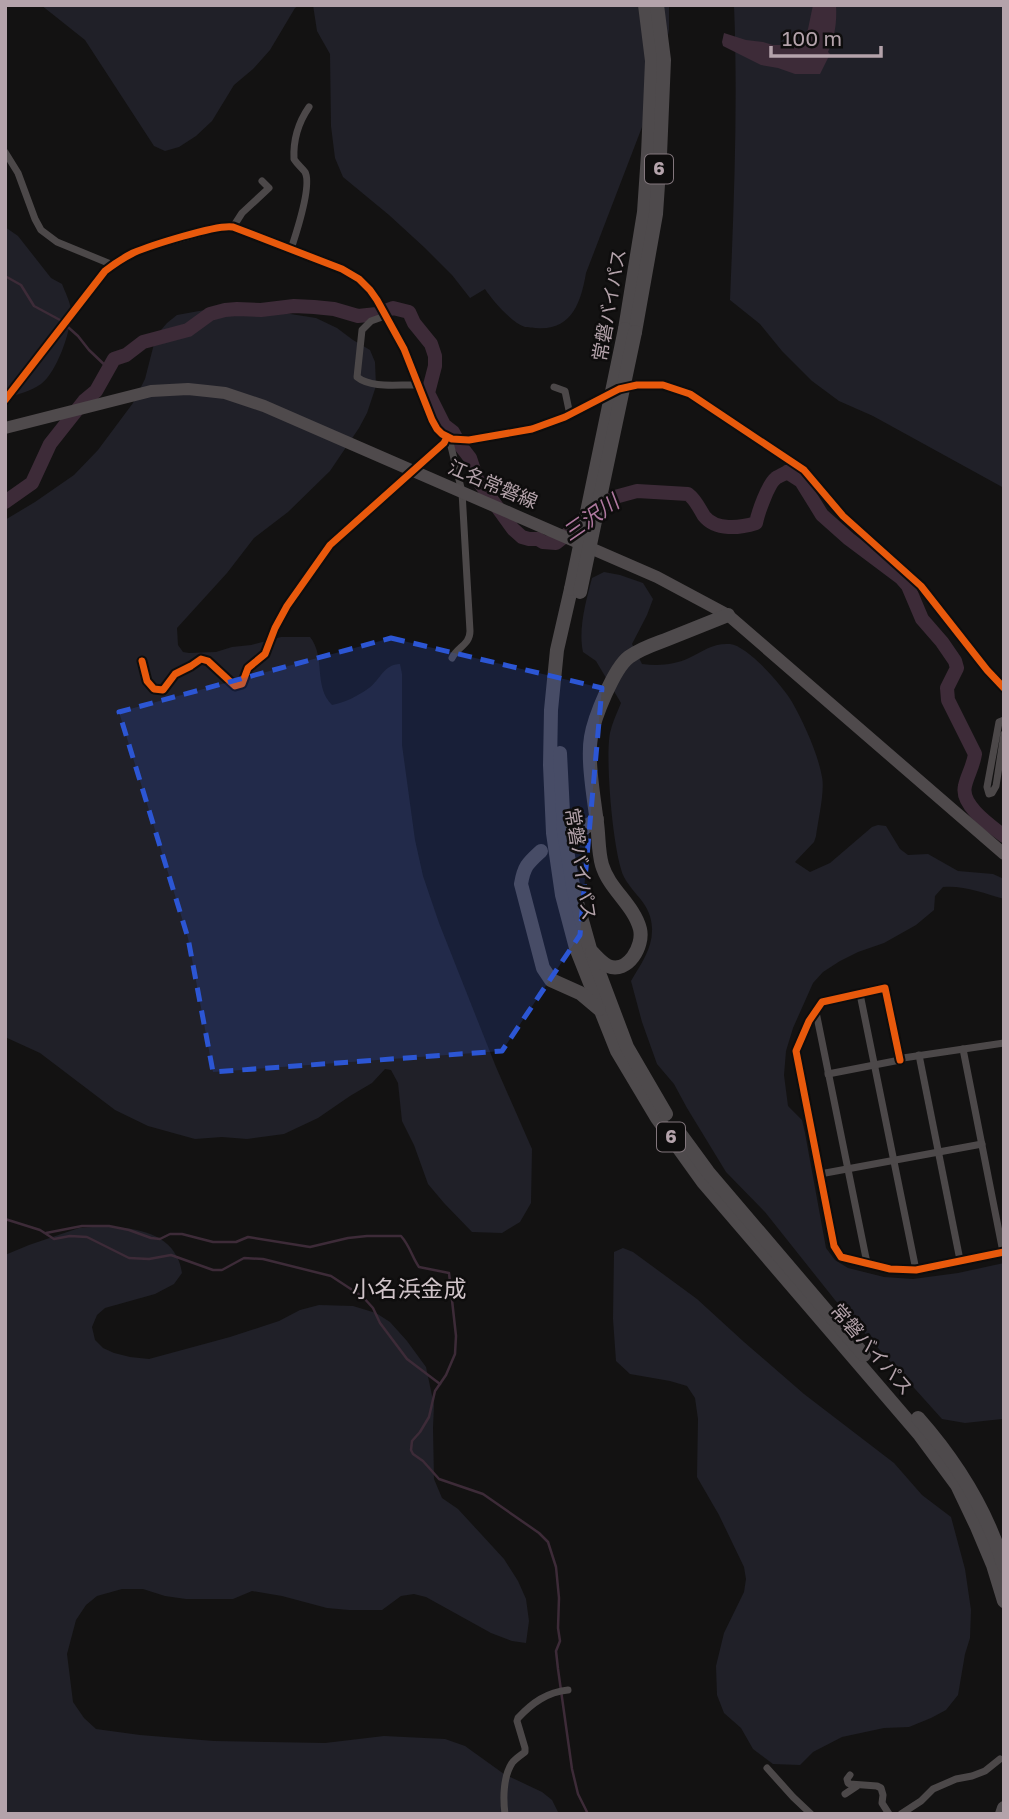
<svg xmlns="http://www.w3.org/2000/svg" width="1009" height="1819" font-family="'Golos Text','Noto Sans JP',sans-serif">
<rect width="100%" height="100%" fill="#131212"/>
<g fill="#202028">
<path d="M 41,5 L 300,5 L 295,8 L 270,50 L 253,69 L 234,85 L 212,121 L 196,136 L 179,147 L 165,151 L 154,146 L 85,40 Z"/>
<path d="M 313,5 L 669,5 L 669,30 L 657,88 L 586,273 C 581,302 572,331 536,328 C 534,328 527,327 525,327 C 511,322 493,301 485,289 L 470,298 L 452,275 L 425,248 L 389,215 L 343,177 L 335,158 L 331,126 L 330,54 L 317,31 Z"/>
<path d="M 734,5 L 1004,5 L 1004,488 L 873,416 L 839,401 L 812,381 L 782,351 L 760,324 L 730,300 C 734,202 738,104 734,5 Z"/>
<path d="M 5,227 L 18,236 L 51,278 L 62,284 C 65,292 70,301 71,310 C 72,329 57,372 41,384 C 31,391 17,395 5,398 Z"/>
<path d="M 210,309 L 278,312 L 316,318 L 337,328 L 353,340 L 370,350 L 375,362 L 376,386 L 367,413 L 359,428 L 330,471 L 288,512 L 254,538 L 227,573 L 177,628 L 178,645 L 183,652 L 189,653 L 216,652 L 232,647 L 251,645 L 281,637 L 310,637 C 326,657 313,686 332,705 C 346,702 358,696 369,688 C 380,680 384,664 400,664 L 402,674 L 402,745 L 415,840 L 423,876 L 439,923 L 496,1067 L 532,1149 L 531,1203 L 520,1222 L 502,1233 L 472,1232 L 444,1203 L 428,1184 L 414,1145 L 402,1121 L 398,1083 L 391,1070 L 385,1069 L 372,1083 L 350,1096 L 318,1118 L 284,1134 L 247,1139 L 222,1137 L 195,1139 L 148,1126 L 115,1110 L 40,1053 L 5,1037 L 5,520 L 35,502 L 74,475 L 98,450 L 133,403 L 145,379 L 156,336 L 167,323 L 177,315 Z"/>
<path d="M 604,572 L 620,575 L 643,583 L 653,599 L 647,615 L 632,644 L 642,664 C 659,666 674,665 689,658 C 704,651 712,643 730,644 C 748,646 783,686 792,702 C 804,723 818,754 822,777 C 825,791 818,821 816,836 L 814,842 L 795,862 L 810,872 L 830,863 L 872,827 L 878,825 L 886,826 L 900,849 L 908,855 L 928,854 L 958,871 L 993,874 L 1004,879 L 1004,899 C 984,893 963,885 943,887 L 935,896 L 934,910 L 916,925 L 884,943 L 858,952 L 840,961 L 823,972 L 813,983 L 793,1028 L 786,1051 L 784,1075 L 788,1106 L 802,1120 L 805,1133 L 826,1248 L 835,1260 L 848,1268 L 884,1277 L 913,1279 L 958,1273 L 1004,1263 L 1004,1418 L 1002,1419 L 965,1423 L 942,1419 L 835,1300 L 765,1212 L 726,1172 L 687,1108 L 674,1084 L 657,1064 L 642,1022 L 631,981 C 641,964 653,948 652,928 C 651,903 634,896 624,877 C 613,855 605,758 610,733 C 612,723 617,713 621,703 L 596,661 L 583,652 C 578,629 586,601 592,578 Z"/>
<path d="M 105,1226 C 130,1228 165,1231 177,1257 C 180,1262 181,1268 182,1273 L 174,1284 L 155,1294 L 105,1308 L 97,1315 L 92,1327 L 95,1340 L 103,1348 L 114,1353 L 130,1357 L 149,1359 L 230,1337 L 279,1321 L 300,1310 L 319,1305 L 353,1306 L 376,1313 L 390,1322 L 407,1341 L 426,1367 L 434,1405 L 433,1428 L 434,1479 L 442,1498 L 458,1509 L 504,1559 L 518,1581 L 526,1599 L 529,1621 L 526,1643 L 512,1641 L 491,1633 L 426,1597 L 414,1594 L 401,1596 L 382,1610 L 349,1610 L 327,1608 L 282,1596 L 252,1591 L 233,1599 L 186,1599 L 165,1596 L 143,1589 L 122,1589 L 97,1596 L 86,1605 L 76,1620 L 67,1654 L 73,1702 L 84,1718 L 96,1729 L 140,1735 L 214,1741 L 325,1743 L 384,1736 L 445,1739 L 465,1746 L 504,1774 L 542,1792 L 552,1800 L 559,1814 L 5,1814 L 5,1255 L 29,1245 L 79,1228 Z"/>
<path d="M 623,1248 L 633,1252 L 697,1299 L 744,1342 L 804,1394 L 894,1463 L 922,1495 L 951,1517 L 965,1569 L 971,1610 L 970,1638 L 965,1654 L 958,1695 L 946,1710 L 931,1718 L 909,1727 L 884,1728 L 842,1737 L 813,1752 L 800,1765 L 773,1764 L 753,1749 L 741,1728 L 724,1713 L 717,1695 L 716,1666 L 724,1633 L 744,1592 L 746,1579 L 744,1567 L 719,1515 L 697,1477 L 698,1419 L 695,1398 L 687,1386 L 670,1381 L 630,1374 L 616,1361 L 613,1319 L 614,1252 Z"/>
</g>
<path fill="#3d2b38" d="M 813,5 L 836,5 C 837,22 835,37 828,52 L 830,54 L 820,74 L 795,74 L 778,68 L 761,65 L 723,46 L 722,42 L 724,33 L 746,40 L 763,42 L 773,45 L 794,45 L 803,40 L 808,29 Z"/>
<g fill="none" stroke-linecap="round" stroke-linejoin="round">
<g stroke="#3d2b38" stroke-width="2.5">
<path d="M 5,276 L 21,285 L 34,306 L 60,320 L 78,336 L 89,350 L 109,369"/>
<path d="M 5,1219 L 40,1230 L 54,1239 L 70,1236 L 87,1237 L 129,1258 L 149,1259 L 171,1255 L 213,1270 L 222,1270 L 244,1258 L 263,1259 L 331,1276 L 363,1297 L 373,1308 L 380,1323 L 407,1359 L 440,1384"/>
<path d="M 46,1233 L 82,1226 L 109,1226 L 129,1230 L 151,1238 L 160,1239 L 170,1234 L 182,1234 L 213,1242 L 236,1242 L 248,1237 L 310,1247 L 348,1238 L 367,1236 L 401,1236 C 410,1246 412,1257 419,1267 L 449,1273 L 456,1336 L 455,1354 L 446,1375 L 435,1391 L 429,1417 L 420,1432 L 412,1441 L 411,1450 L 413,1454 L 423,1461 L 439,1479 L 483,1494 L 539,1533 L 548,1542 L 556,1567 L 559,1598 L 558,1628 L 560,1641 L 556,1651 L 558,1669 L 572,1769 L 578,1794 L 588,1814"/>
</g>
<path stroke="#3d2b38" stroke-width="14" d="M 5,502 L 32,483 L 50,444 L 84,401 L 96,391 L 114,359 L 126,355 L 143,342 L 188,330 L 210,314 L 225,310 L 237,309 L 261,310 L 294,306 L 314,307 L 334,309 L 358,316 L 377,314 L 393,308 L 409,312 L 414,323 L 431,344 L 435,356 L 435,366 L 428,393 L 444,425 L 453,432 L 460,445 L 470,458 L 477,479 L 513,529 L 522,537 L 529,539 L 538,539 L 543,542 L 556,543 L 615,497 L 637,491 L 688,494 C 696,500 699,508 704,516 C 716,531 740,528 756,523 C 758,513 768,484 776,478 C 777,477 786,473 787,472 L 801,481 L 822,515 L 849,539 L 901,578 L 908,586 L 922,619 L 942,642 L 955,661 L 957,668 L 947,688 L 948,700 L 975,754 C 973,767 967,776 965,786 C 960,805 991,826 1004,836"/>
<g stroke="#4c4849" stroke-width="7">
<path d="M 5,152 L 18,173 L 35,219 L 41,230 L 57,242 L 113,265"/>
<path d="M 233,227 L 242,213 L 269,188 L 262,181"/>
<path d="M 291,249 C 296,234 312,185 305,172 C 302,168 297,164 294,159 C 293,139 298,123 309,107"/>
<path d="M 385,316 L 371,321 L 362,330 L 357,377 C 372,389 399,384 418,385"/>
<path d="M 554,387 L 565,391 L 570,415"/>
<path d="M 622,388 C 645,381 667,384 690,394 L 804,470 L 843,516 L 921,586 L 987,670 L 1004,688"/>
<path d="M 5,400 L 105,271 L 120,260 L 146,248 L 227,226 L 342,269 L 359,279 L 370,290 L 377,300 L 404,349 L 432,420 L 437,429 L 452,439 L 469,440 L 532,429 L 550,424 L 565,417 L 611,393"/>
<path d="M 449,438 L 462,492 L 470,631 C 470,645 457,647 452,658"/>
<path d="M 142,661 L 147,681 L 154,689 L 163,690 L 175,674 L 191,666 L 201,659 L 208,661 L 235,686 L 242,684 L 248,668 L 265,654 L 275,628 L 287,606 L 330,545 L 444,443 L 447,437"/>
<path d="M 1004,720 L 999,722 L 987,787 L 989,794 L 992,793 L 996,786 L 1004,734"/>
<path d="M 860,994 L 916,1270"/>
<path d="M 816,1012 L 867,1263"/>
<path d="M 963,1049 L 1003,1252"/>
<path d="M 919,1055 L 960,1260"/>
<path d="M 900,1060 L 885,988 L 822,1002 L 809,1021 L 796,1051 L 834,1246 L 841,1257 L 890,1269 L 916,1270 L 1004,1252"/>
<path d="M 828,1074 L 900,1060 L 903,1058 L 1004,1043"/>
<path d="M 820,1174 L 982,1144"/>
<path d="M 767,1768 L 793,1797 L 811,1814"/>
<path d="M 850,1775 L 847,1779 L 848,1783 L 850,1784 L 877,1786 L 881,1788 L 883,1795 L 882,1803 L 889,1814"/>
<path d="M 845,1794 L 857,1786"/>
<path d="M 505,1814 C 503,1799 503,1777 512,1763 C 515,1759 521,1755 525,1752 L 525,1748 L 517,1721 L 518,1718 C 532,1703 547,1692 568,1690"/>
<path d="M 901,1814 L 921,1801 L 933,1789 L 956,1779 L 972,1776 L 985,1771 L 1000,1759"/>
</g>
<path stroke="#4f4a4c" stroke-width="12" d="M 5,428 L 151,391 L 188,389 L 207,391 L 225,393 L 264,406 L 657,577 L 728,615 L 1004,854"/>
<g stroke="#4e4a4c" stroke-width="14">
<path d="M 625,329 L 644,212 L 648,154 L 652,61 L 645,5"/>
<path d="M 635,332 L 656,214 L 660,155 L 664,60 L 657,5"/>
<path d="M 571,589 L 557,650 L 551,710 L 550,765 L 553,833 L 562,895 L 576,948 L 617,1051 L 657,1118 L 703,1182 L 920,1435 L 957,1485 L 977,1527 L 993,1565 L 1004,1601"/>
<path d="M 560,753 L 564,832 L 574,892 L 590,949 L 627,1047 L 666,1114"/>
<path d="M 576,834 L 597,819"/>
<path d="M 541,851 C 528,863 524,866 521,884 L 543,968 L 551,980 L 580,993 L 599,1009"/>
<path d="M 592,952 C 597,957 602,963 608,966 C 628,974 644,946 640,929 C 634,905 609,889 602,865 C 598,851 599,837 597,823 C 594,799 587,760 591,737 C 594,718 614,668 629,657 C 641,648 655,644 668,639 C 688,631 708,623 728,615"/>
<path d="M 678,1131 L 708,1172 L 864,1355"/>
<path d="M 918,1418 C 956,1461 987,1511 1004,1566"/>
<path d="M 1002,1814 L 1004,1808"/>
</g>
<g stroke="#4e4a4c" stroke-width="14">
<path d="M 571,589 L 625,329"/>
<path d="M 580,592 L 635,332"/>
</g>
<g stroke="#0e0d0d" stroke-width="11">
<g id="cycleway">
<path d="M 5,400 L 105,271 C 114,264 123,258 133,253 C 149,246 217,224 233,227 L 342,269 L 359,279 L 370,290 L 377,300 L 404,349 L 432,420 L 437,429 L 442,434 L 452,439 L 469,440 L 532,429 L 565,417 L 619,389 L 637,385 L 663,385 L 690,394 L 804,470 L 843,516 L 921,586 L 987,670 L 1004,688"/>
<path d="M 142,661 L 147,681 L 154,689 L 163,690 L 175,674 L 191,666 L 201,659 L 208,661 L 235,686 L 242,684 L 248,668 L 265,654 L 275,628 L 287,606 L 330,545 L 444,443 L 447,437"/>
<path d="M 900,1060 L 885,988 L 822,1002 L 809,1021 L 796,1051 L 834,1246 L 841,1257 L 890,1269 L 916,1270 L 1004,1252"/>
</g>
</g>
<use href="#cycleway" stroke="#e8590c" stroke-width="7"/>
</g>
<path fill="#2c56d4" fill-opacity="0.2" stroke="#2c56d4" stroke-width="5" stroke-dasharray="14 9" stroke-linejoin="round" d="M 391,638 L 602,688 L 580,935 L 502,1051 L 213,1072 L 188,938 L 119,712 Z"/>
<g text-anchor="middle" stroke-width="5" stroke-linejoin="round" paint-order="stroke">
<g fill="#0e0d0d" stroke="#82767c" stroke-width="2">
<rect x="645" y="154.5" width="28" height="29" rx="5"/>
<rect x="657" y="1122.5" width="28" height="29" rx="5"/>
</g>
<g font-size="18" font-weight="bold" fill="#b4a3ab">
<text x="659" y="175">6</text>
<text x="671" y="1143">6</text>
</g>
<g font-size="19" fill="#b4a3ab" stroke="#0e0d0d">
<text transform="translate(609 305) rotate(-80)" y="7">常磐バイパス</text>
<text transform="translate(493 484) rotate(23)" y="7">江名常磐線</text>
<text transform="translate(581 864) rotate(81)" y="7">常磐バイパス</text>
<text transform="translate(872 1349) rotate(49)" y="7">常磐バイパス</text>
</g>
<g font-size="21" font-style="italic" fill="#b079a0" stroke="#0e0d0d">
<text transform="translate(591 518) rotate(-35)" y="7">三沢川</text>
</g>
<g font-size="23" fill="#d0c4c9" stroke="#0e0d0d">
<text x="409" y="1297">小名浜金成</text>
</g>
</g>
<rect width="1009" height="1819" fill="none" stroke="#b4a3ab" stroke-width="14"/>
<path d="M771 46v10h110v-10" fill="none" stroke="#b4a3ab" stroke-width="3.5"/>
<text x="782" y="46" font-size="21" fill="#b4a3ab" stroke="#0e0d0d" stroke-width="5" paint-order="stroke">100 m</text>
</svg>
